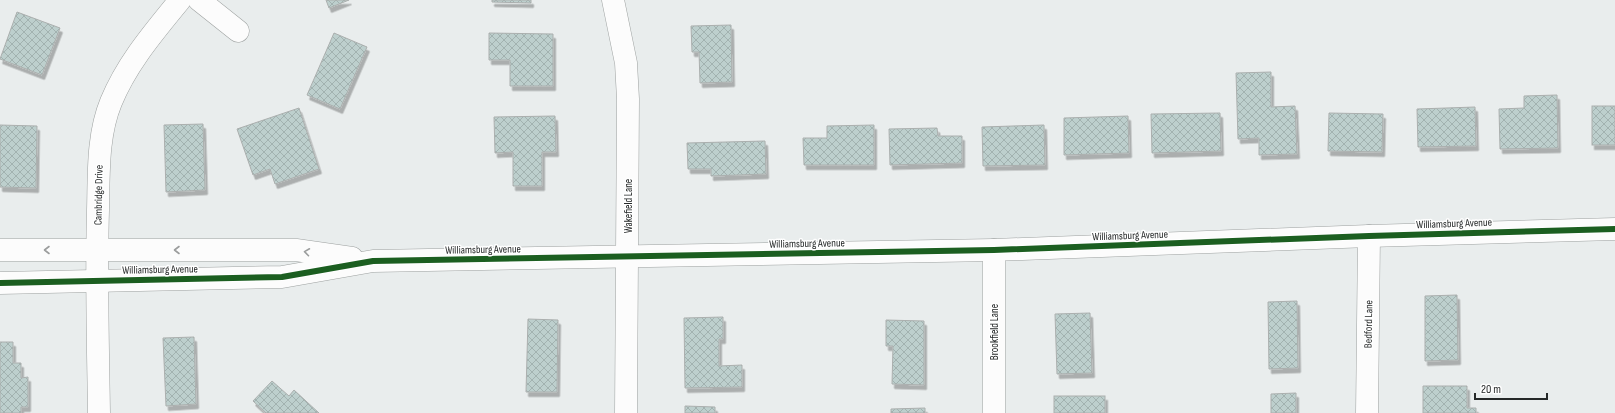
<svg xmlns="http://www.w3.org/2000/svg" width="1615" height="413" font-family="'Sofia Sans Condensed',sans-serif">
<defs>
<pattern id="building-cross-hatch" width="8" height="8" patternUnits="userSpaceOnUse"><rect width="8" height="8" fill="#bdcfcd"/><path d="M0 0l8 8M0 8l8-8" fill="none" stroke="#a2b2b0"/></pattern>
<filter id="shadow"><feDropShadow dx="2.5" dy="4.5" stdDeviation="0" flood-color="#0004"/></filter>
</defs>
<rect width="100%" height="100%" fill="#e9eded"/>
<g fill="url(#building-cross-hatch)" stroke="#abafae" filter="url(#shadow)">
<path d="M 326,0 L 349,0 L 329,8 Z"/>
<path d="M 492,0 L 531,0 L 531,3 L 492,2 Z"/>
<path d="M 17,12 L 60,28 L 42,75 L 0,59 Z"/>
<path d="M 731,25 L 732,82 L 700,83 L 699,52 L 692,52 L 691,26 Z"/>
<path d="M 334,33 L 367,47 L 340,109 L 307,95 Z"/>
<path d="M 489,33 L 553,34 L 553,86 L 510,86 L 510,60 L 489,60 Z"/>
<path d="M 1271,72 L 1271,107 L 1295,106 L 1297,154 L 1259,155 L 1259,138 L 1238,139 L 1236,73 Z"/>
<path d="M 1557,95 L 1558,148 L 1500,149 L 1499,109 L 1524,108 L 1524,96 Z"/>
<rect x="1592" y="106" width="23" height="39"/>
<path d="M 1475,107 L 1476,146 L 1418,147 L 1417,109 Z"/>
<path d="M 299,108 L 319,169 L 275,184 L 270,169 L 253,175 L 237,129 Z"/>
<path d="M 1220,113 L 1221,151 L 1152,153 L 1151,114 Z"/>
<path d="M 1329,113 L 1383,114 L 1382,152 L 1328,151 Z"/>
<path d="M 555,116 L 556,152 L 542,152 L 542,186 L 513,186 L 513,152 L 495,153 L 494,117 Z"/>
<path d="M 1128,116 L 1129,153 L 1064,155 L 1064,118 Z"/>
<path d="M 203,124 L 205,190 L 166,192 L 164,125 Z"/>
<path d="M 0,125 L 37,126 L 36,188 L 0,187 Z"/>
<path d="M 874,125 L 874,165 L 804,165 L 803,138 L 827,138 L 827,126 Z"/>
<path d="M 1044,125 L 1045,165 L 983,166 L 982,127 Z"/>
<path d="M 937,128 L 938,136 L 962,136 L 962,163 L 890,165 L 889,129 Z"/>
<path d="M 765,141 L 766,174 L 711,176 L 711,169 L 688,169 L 687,143 Z"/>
<path d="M 1457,295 L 1458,360 L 1425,361 L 1425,296 Z"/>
<path d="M 1297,301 L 1298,368 L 1269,369 L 1268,302 Z"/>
<path d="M 1090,313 L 1092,373 L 1057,374 L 1055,314 Z"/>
<path d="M 723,317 L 723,339 L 719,339 L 719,366 L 742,365 L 742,387 L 685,388 L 684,318 Z"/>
<path d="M 528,319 L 558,320 L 557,392 L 526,392 Z"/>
<path d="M 886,320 L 924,321 L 924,385 L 892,384 L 893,346 L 886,346 Z"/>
<path d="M 194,337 L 196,404 L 166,406 L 163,338 Z"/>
<path d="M 0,342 L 13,342 L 13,363 L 21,363 L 21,378 L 28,377 L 28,407 L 21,407 L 21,413 L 0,413 Z"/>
<path d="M 272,381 L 289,396 L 294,390 L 319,413 L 266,413 L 253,401 Z"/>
<path d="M 1423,386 L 1467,386 L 1467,408 L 1476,408 L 1476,413 L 1423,413 Z"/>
<path d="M 1296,393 L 1296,413 L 1271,413 L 1271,394 Z"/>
<rect x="1054" y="396" width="51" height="17"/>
<path d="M 685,406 L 715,407 L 715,413 L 685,413 Z"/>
<path d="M 925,408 L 925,413 L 891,413 L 891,409 Z"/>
</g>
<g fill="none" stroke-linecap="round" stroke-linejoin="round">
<g stroke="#9da1a0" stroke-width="23">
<g id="street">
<path d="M 199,0 L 238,31"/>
<path d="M 613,0 L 626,63 L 628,99 L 626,413"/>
<path d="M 0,250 L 296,250 L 352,258"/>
<path d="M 994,250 L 994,413"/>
<path d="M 0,283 L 282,277 L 373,261 L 994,250 L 1369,236 L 1615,229"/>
<path d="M 99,413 C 98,345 96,278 98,210 C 99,175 97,136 111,102 C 127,63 154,32 180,0"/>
<path d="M 1367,413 L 1369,236"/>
</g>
</g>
<use href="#street" stroke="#fcfcfc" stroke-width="22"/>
<g stroke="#fff" stroke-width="8">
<path id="cycleway" d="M 0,283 L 282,277 L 373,261 L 994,250 L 1369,236 L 1615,229"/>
</g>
<use href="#cycleway" stroke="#1b5e20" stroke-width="6"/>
</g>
<defs><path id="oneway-chevron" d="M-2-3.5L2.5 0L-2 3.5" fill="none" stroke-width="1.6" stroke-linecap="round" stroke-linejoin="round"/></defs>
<g stroke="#9b9d9d">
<use href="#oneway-chevron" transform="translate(47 250) rotate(-180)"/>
<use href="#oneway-chevron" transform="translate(177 250) rotate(-180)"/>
<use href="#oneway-chevron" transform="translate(307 252) rotate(-172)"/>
</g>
<g text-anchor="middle" stroke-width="3" stroke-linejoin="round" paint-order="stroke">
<g font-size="11" fill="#252828" stroke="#fff">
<text transform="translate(98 195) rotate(-89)" y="4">Cambridge Drive</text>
<text transform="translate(628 206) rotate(-90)" y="4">Wakefield Lane</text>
<text transform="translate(1454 223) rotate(-2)" y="4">Williamsburg Avenue</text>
<text transform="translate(1130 235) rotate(-2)" y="4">Williamsburg Avenue</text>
<text transform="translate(807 243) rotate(-1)" y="4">Williamsburg Avenue</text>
<text transform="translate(483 249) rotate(-1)" y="4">Williamsburg Avenue</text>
<text transform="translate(160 269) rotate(-1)" y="4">Williamsburg Avenue</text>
<text transform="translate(1368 324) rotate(-89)" y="4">Bedford Lane</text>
<text transform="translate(994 332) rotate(-90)" y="4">Brookfield Lane</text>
</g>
</g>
<path d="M1475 393v6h72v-6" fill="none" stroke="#252828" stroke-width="2"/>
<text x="1481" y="393" font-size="12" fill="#252828" stroke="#ffffff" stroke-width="3" paint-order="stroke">20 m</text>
</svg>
